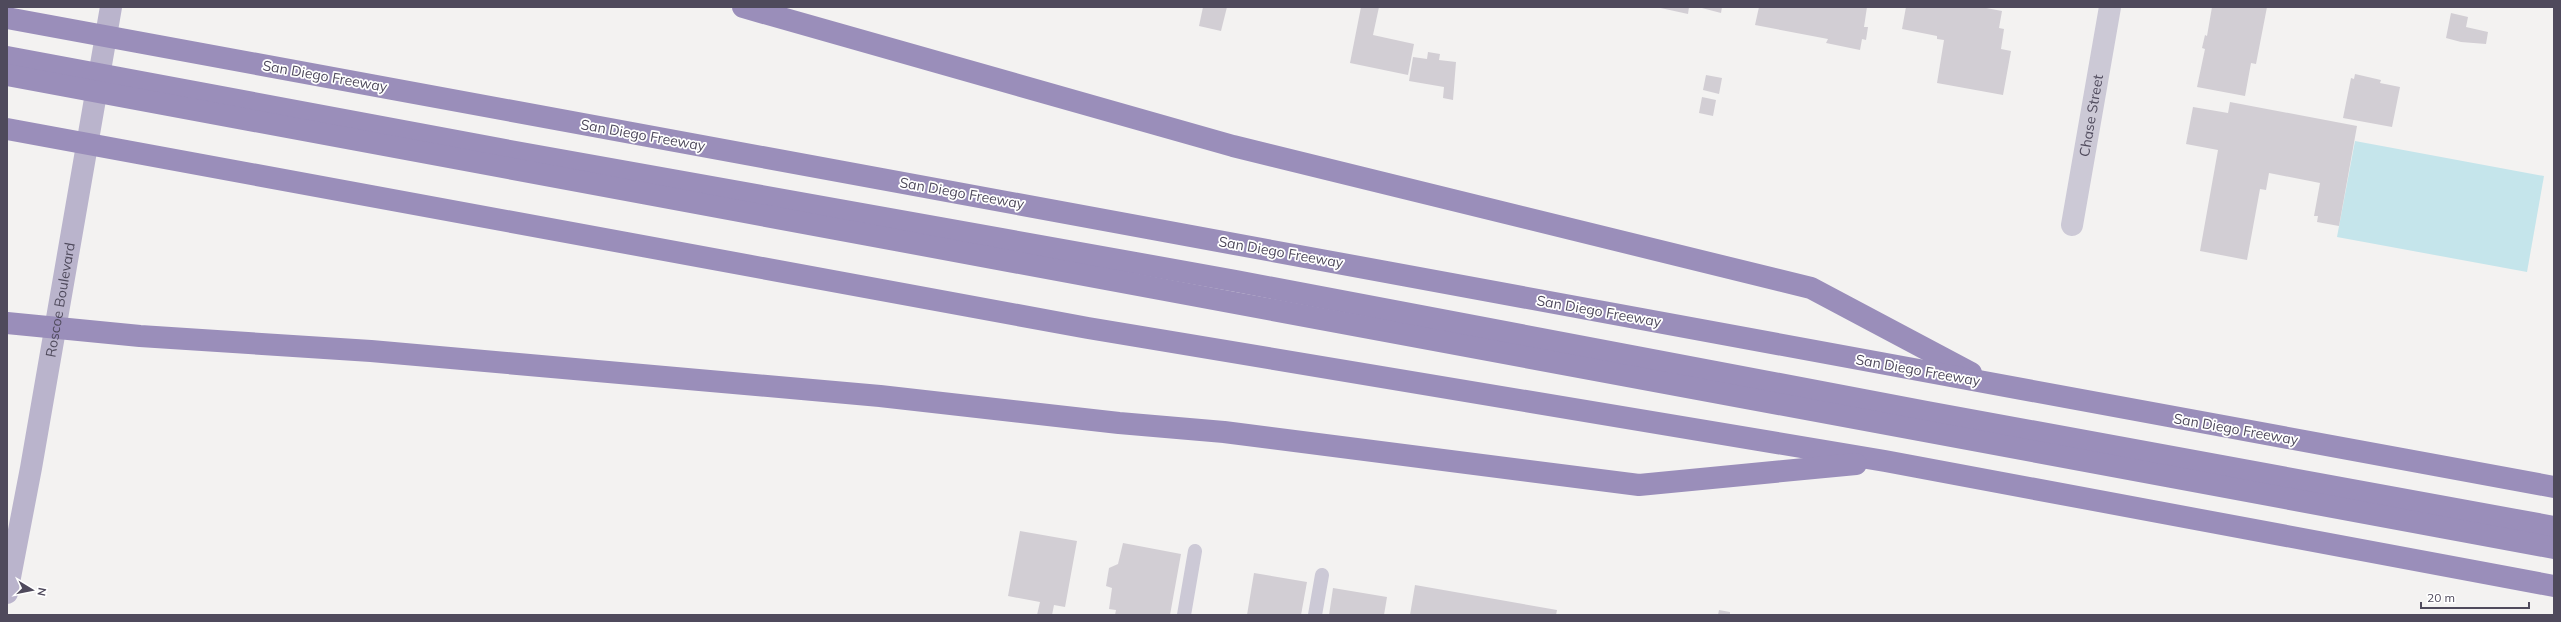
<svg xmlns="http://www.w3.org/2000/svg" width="2561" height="622" font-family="Mulish,sans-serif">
<rect width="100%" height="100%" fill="#f3f2f1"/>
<path fill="#c5e5eb" d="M 2355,141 L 2544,176 L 2527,272 L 2337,237 Z"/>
<g fill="#d2ced4">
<path d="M 1203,7 L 1227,7 L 1221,31 L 1199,26 Z"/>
<path d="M 1361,7 L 1379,7 L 1373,35 L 1414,44 L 1408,75 L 1350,63 Z"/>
<path d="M 1656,7 L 1689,7 L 1688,14 Z"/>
<path d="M 1698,7 L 1722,7 L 1721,13 Z"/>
<path d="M 1759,7 L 1867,7 L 1864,27 L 1868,27 L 1866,40 L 1862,39 L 1860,50 L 1826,43 L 1828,39 L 1755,25 Z"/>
<path d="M 1906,7 L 1981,7 L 2002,11 L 1999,28 L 2004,29 L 2001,49 L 2011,51 L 2003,95 L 1937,83 L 1944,40 L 1937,39 L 1937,36 L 1902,29 Z"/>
<path d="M 2212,7 L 2267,7 L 2256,64 L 2251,63 L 2245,96 L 2197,87 L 2205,49 L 2202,48 L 2205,35 L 2207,36 Z"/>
<path d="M 2451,13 L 2468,17 L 2466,27 L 2488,32 L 2486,44 L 2461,42 L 2446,38 Z"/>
<path d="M 1428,52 L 1440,54 L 1439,60 L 1456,62 L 1453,100 L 1443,98 L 1444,87 L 1409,81 L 1413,57 L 1427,59 Z"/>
<path d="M 2355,74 L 2381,80 L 2380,83 L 2400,87 L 2392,127 L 2343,118 L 2351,78 L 2354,79 Z"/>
<path d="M 1706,75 L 1722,78 L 1719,94 L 1703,90 Z"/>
<path d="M 1702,97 L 1716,100 L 1713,116 L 1699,113 Z"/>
<path d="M 2230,102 L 2357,126 L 2339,226 L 2317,222 L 2318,216 L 2314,216 L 2320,183 L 2269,173 L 2266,190 L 2260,189 L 2247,260 L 2200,251 L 2218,150 L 2186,144 L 2193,107 L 2228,113 Z"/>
<path d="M 1020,531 L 1077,541 L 1065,607 L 1054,605 L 1052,615 L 1037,615 L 1040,602 L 1008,596 Z"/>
<path d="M 1123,543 L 1181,554 L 1170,615 L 1115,615 L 1116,610 L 1109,609 L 1112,588 L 1106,586 L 1109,568 L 1118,564 Z"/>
<path d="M 1254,573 L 1307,582 L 1301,615 L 1247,615 Z"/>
<path d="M 1415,585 L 1557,610 L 1556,615 L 1410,615 Z"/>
<path d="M 1333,588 L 1387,597 L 1384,615 L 1329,615 Z"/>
<path d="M 1719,610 L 1730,612 L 1730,615 L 1718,615 Z"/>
</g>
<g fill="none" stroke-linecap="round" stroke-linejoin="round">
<g stroke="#ccc9d6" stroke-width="14">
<path d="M 1184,615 L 1195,551"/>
<path d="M 1315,615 L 1322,575"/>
</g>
<path stroke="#ccc9d6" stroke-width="22" id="s1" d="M 2072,225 L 2110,7"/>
<path stroke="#bab4cc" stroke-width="22" id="s2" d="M 7,593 L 31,468 L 111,7"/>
<g stroke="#9a8eba" stroke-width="22">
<path d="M 743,7 L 1233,146 L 1811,288 L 1971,373"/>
<path d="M 7,18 L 2554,487"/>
<path d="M 7,57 L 510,151 L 1236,281 L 1927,412 L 2554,527"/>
<path d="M 7,75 L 2554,548"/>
<path d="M 7,129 L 1088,328 L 1885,461 L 2554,586"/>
<path d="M 7,323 L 140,336 L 371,351 L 880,396 L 1119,423 L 1224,432 L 1639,485 L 1856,464"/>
</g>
</g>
<g text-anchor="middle" stroke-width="3.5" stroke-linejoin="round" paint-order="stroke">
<g font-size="14" fill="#4f4a5c" stroke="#fff">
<text transform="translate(325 76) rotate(10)" y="5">San Diego Freeway</text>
<text dy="5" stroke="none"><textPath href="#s1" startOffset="111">Chase Street</textPath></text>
<text transform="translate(643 135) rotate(10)" y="5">San Diego Freeway</text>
<text transform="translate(962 193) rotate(10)" y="5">San Diego Freeway</text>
<text transform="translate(1281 252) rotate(10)" y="5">San Diego Freeway</text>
<text dy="5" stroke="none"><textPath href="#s2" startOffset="298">Roscoe Boulevard</textPath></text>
<text transform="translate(1599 311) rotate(10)" y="5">San Diego Freeway</text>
<text transform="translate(1918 370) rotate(10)" y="5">San Diego Freeway</text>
<text transform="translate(2236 429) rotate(10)" y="5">San Diego Freeway</text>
</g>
</g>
<rect width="2561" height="622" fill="none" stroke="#4f4a5c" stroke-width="16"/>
<g transform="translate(32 590) rotate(100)" stroke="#ffffff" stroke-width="3" paint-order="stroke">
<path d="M0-3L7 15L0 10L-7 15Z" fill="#4f4a5c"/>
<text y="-6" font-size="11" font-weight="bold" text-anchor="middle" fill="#4f4a5c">N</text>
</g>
<path d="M2421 602v6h108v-6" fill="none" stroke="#4f4a5c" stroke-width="2"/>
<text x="2427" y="602" font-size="12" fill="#4f4a5c" stroke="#ffffff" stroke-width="3" paint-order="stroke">20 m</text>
</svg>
